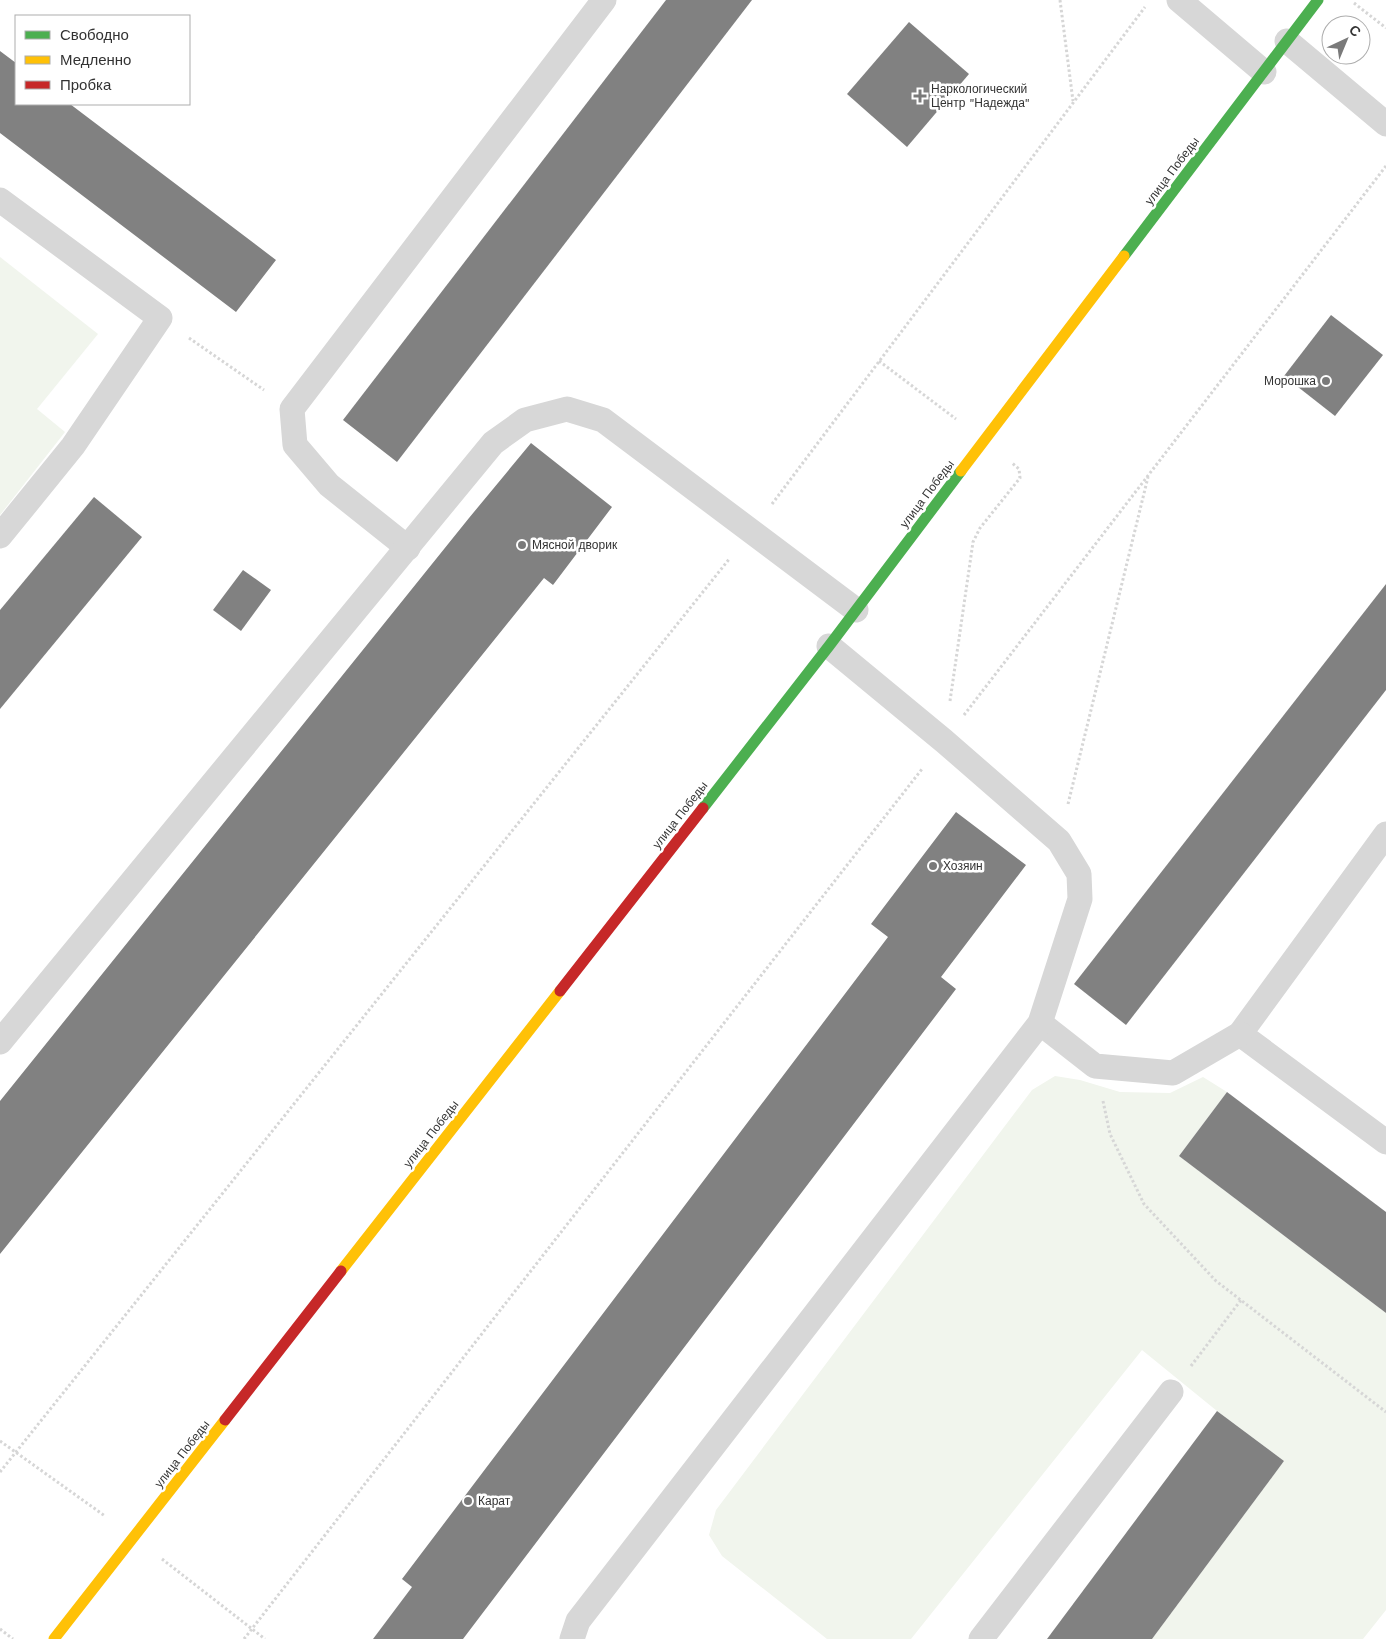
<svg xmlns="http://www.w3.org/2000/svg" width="1386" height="1639" font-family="'Work Sans',sans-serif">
<rect width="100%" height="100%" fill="#fff"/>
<g fill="#f1f5ed">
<path d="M 0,257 L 98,334 L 37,409 L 65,432 L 0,515 Z"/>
<path d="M 1055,1076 L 1080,1080 L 1120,1092 L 1170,1093 L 1203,1077 L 1227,1092 L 1179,1156 L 1386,1313 L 1386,1610 L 1363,1639 L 1152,1639 L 1284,1461 L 1217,1411 L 1142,1350 L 911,1639 L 827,1639 L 722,1556 L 709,1535 L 716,1510 L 1032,1090 Z"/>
</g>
<g fill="#818181">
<path d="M 666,0 L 752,0 L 397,462 L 343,420 Z"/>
<path d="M 909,22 L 969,74 L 907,147 L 847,94 Z"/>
<path d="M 0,51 L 16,63 L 16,104 L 70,104 L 276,260 L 236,312 L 0,133 Z"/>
<path d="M 1331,315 L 1383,355 L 1335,416 L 1284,376 Z"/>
<path d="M 531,443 L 612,507 L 553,585 L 544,578 L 0,1254 L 0,1101 L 469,518 Z"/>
<path d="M 94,497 L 142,537 L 0,709 L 0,610 Z"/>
<path d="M 243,570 L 271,590 L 241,631 L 213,610 Z"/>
<path d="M 1386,584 L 1386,690 L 1126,1025 L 1074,984 Z"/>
<path d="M 956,812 L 1026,865 L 941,977 L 956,989 L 463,1639 L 373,1639 L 412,1587 L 402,1579 L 888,937 L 871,924 Z"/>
<path d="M 1227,1092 L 1386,1212 L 1386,1313 L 1179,1156 Z"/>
<path d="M 1217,1411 L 1284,1461 L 1152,1639 L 1047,1639 Z"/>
</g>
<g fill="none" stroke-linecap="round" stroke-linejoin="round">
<g stroke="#d6d6d6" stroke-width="3" stroke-dasharray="2.5 2.5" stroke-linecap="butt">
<path d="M 1060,0 L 1073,101"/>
<path d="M 1354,3 L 1386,28"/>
<path d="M 189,338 L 264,390"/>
<path d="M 879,361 L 956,419"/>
<path d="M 772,504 L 1145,7"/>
<path d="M 950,701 L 973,542 L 980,528 L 1020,478 L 1019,469 L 1012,463"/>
<path d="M 964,715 L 1386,166"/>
<path d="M 1068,804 L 1148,477"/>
<path d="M 1103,1101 L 1110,1134 L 1144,1204 L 1216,1281 L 1386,1412"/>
<path d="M 1191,1366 L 1241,1300"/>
<path d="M 0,1441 L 105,1516"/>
<path d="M 0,1472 L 730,558"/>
<path d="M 162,1559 L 265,1639"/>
<path d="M 0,1629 L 13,1639"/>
<path d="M 244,1639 L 922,769"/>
</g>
<g stroke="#d7d7d7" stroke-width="25">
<path d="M 1179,0 L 1264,72"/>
<path d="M 1287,41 L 1386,124"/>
<path d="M 0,200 L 160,318 L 73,446 L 0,536"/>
<path d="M 408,548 L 329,485 L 295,445 L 292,409 L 604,0"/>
<path d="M 1386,834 L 1240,1034 L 1386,1142"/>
<path d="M 1040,1023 L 1095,1066 L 1173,1073 L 1240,1034"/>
<path d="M 0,1042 L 493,443 L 525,420 L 567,409 L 603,420 L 856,610"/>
<path d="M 572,1639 L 578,1621 L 1040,1023 L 1080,899 L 1079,874 L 1059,841 L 944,741 L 829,646"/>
<path d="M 981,1639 L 1171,1392"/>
</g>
<g stroke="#4caf50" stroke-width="11">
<path d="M 1124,256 L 1318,0"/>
<path d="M 703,808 L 829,646 L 961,471"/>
</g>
<g stroke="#ffc107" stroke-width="11">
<path d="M 961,471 L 1124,256"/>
<path d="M 341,1271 L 560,991"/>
<path d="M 54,1639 L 225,1420"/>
</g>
<g stroke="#c62828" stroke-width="11">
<path d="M 560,991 L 703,808"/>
<path d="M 225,1420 L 341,1271"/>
</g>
</g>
<g fill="#7a7a7a" stroke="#fff" stroke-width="2">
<path d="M917.5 88.5h5v5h5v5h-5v5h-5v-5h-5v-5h5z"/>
<circle cx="1326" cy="381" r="5"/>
<circle cx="522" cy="545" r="5"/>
<circle cx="933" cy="866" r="5"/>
<circle cx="468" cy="1501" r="5"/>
</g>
<g text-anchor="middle" stroke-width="5" stroke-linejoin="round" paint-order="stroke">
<g font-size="12" fill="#333" stroke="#fff" text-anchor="start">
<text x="931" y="93">Наркологический<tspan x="931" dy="14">Центр "Надежда"</tspan></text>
<text x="1316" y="385" text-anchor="end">Морошка</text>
<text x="532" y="549">Мясной дворик</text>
<text x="943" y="870">Хозяин</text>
<text x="478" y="1505">Карат</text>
</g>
<g font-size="12" fill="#333" stroke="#fff">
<text transform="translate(1172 171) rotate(-53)" y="4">улица Победы</text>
<text transform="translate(927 494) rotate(-53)" y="4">улица Победы</text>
<text transform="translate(680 815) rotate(-52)" y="4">улица Победы</text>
<text transform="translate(431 1134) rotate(-52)" y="4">улица Победы</text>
<text transform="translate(182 1454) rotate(-52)" y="4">улица Победы</text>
</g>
</g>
<rect x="15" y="15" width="175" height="90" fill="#ffffff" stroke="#adadad"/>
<rect x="25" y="31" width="25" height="8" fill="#4caf50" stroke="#adadad"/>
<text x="60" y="40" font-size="15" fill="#333333">Свободно</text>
<rect x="25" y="56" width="25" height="8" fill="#ffc107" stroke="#adadad"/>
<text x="60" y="65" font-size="15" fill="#333333">Медленно</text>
<rect x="25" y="81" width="25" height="8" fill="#c62828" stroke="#adadad"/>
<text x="60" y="90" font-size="15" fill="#333333">Пробка</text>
<g transform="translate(1346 40) rotate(44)"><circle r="24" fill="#ffffff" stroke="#adadad"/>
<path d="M0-4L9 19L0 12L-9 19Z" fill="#7a7a7a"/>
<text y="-8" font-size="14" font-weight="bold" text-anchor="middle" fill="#333333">С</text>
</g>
</svg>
